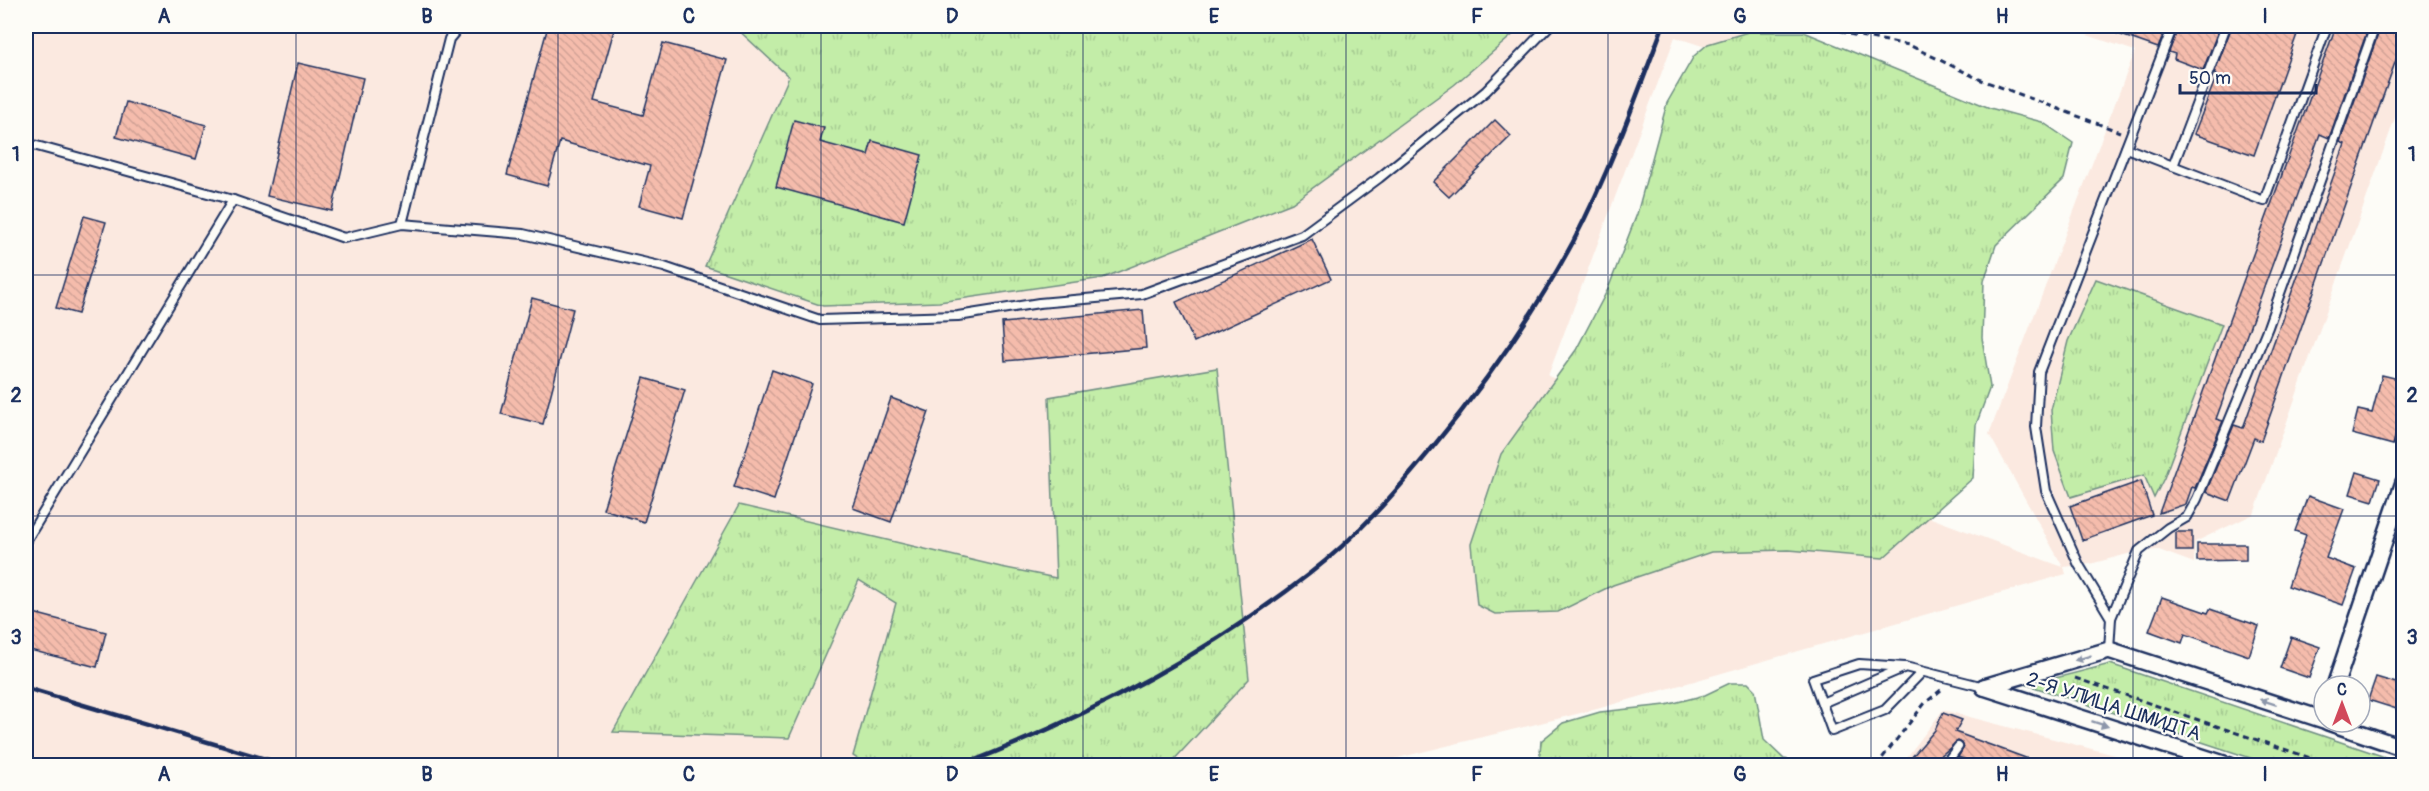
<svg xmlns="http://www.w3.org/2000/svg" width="2429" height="791" font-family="Pangolin,sans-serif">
<defs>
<pattern id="grass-tufts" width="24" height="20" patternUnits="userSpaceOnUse" patternTransform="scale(1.5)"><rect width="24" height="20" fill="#c3eda8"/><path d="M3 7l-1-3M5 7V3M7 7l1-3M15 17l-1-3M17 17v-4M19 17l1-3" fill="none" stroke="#a7cc93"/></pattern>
<pattern id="building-back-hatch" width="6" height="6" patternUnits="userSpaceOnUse" patternTransform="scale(1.5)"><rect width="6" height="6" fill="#f5bcac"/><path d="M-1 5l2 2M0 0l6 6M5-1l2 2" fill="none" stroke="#d1a296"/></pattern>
</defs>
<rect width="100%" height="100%" fill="#fdfcf7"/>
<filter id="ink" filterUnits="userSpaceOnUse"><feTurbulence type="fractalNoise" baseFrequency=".0167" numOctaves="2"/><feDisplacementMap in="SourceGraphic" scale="12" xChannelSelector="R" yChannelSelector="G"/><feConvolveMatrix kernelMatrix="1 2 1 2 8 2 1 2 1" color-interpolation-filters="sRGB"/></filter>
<g filter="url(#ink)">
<g fill="#fbe9e0">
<path d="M 26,26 L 1767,26 L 1754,63 L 1675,37 L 1548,376 L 2063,567 L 1989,434 L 2135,51 L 2060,26 L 2403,26 L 2404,93 L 2254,514 L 2195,542 L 2194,563 L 2159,550 L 2139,551 L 2090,564 L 2064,567 L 2066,574 L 1597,709 L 1369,765 L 26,766 Z"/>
<path d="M 1943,710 L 2153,765 L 1900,766 Z"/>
</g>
<g fill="url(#grass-tufts)" stroke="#6f8e83" stroke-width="1.5">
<path d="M 734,26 L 1523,26 L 1454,85 L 1292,203 L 1103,278 L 939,302 L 823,306 L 705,266 L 789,77 Z"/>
<path d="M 1748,32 L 1804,32 L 1990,108 L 2042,122 L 2073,143 L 2064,179 L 1996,245 L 1984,281 L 1982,338 L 1990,387 L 1976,425 L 1973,478 L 1883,558 L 1789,550 L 1711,552 L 1613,585 L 1558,612 L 1495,614 L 1477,605 L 1471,544 L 1501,454 L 1576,350 L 1608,289 L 1637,214 L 1667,103 L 1694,56 L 1708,44 Z"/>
<path d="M 2096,279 L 2222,324 L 2164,478 L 2154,498 L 2144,475 L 2071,497 L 2054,451 L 2051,410 L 2068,341 Z"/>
<path d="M 1217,368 L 1249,679 L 1169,765 L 867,765 L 853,756 L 896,603 L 859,580 L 789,738 L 613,732 L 739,505 L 1001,567 L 1056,578 L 1049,397 Z"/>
<path d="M 2110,664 L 2403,763 L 2403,765 L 2272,765 L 2028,685 Z"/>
<path d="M 1730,683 L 1748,683 L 1755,690 L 1764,740 L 1784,759 L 1819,765 L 1539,765 L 1541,741 L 1563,723 L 1600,712 L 1666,705 L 1705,695 Z"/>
</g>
<g fill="url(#building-back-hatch)" stroke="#1b2f5e" stroke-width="1.5">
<path d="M 548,26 L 598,26 L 614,30 L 594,102 L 643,115 L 663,43 L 727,60 L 683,218 L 639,206 L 650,166 L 560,141 L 547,186 L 507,175 Z"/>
<path d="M 2101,26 L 2167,26 L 2158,48 L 2101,28 Z"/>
<path d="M 2179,26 L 2220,26 L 2203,70 L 2174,59 L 2175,54 L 2169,52 Z"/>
<path d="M 2232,26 L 2300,26 L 2254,155 L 2194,134 L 2217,75 L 2214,74 Z"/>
<path d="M 2336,26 L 2369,26 L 2329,138 L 2320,134 L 2216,419 L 2223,421 L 2195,488 L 2192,487 L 2186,504 L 2159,513 Z"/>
<path d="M 2381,26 L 2403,26 L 2403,40 L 2261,441 L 2254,438 L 2230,501 L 2206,492 L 2234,425 L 2243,428 L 2345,144 L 2340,142 Z"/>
<path d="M 298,63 L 363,78 L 332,211 L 267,196 Z"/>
<path d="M 126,102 L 206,125 L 196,159 L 116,137 Z"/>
<path d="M 794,120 L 824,128 L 820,142 L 868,155 L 872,141 L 922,155 L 904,222 L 776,187 Z"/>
<path d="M 1495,120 L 1511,136 L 1449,197 L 1433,182 Z"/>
<path d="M 84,216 L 106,222 L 78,314 L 56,308 Z"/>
<path d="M 1312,239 L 1331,279 L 1194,342 L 1176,302 Z"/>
<path d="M 532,298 L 573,309 L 543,424 L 501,414 Z"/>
<path d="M 1143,310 L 1146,348 L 1005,361 L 1002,323 Z"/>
<path d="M 772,370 L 812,384 L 774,500 L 734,487 Z"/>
<path d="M 2382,375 L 2403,380 L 2403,415 L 2401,414 L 2393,445 L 2352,434 L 2358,410 L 2372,413 Z"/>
<path d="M 644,378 L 685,390 L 644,522 L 603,509 Z"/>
<path d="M 891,398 L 929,412 L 891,522 L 853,508 Z"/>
<path d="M 2357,472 L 2380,479 L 2373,501 L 2350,494 Z"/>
<path d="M 2141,481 L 2152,515 L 2082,540 L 2070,506 Z"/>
<path d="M 2308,496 L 2344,509 L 2326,558 L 2356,569 L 2343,605 L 2288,586 L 2306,535 L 2295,531 Z"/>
<rect x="2176" y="532" width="16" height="19"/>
<path d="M 2197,544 L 2246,544 L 2246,560 L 2197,561 Z"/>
<path d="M 2162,597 L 2208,613 L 2210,609 L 2259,626 L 2249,656 L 2185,634 L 2182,643 L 2149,631 Z"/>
<path d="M 26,611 L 106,632 L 97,667 L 26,649 Z"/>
<path d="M 2291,637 L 2320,647 L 2309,678 L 2280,668 Z"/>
<path d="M 2376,677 L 2403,685 L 2403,711 L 2368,700 Z"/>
<path d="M 1943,713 L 1962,720 L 1955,732 L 2042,764 L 2042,765 L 1980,765 L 1958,757 L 1964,747 L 1962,743 L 1958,741 L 1930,765 L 1905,765 L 1935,730 Z"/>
</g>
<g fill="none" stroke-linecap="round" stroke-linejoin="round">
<g stroke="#1b2f5e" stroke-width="12">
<g id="lane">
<path d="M 26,143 L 233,200 L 344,238 L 402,224 L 523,234 L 664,267 L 820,320 L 958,316 L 1039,303 L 1142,294 L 1302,235 L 1379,178 L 1486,91 L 1549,26"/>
<path d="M 2126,148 L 2264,201 L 2327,26"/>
<path d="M 2173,166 L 2226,26"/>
<path d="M 402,224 L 449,39 L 460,26"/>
<path d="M 26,541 L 233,200"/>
<path d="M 2111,618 L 2139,551 L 2168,528 L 2187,517 L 2197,499 L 2268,327 L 2375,26"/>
<path d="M 2109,650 L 2111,618 L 2079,565 L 2046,491 L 2036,427 L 2039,372 L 2173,26"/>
<path d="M 1922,672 L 1885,710 L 1832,731 L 1813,679 L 1859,664 L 1905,667 L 1984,687"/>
<path d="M 1822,703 L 1903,668"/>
<path d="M 26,752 L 29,766"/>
<path d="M 1944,766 L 1958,747"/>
</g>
</g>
<g stroke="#1b2f5e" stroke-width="20">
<g id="street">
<path d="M 2335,686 L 2404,482"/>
<path d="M 1984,687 L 2109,650 L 2324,720"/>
<path d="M 1984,687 L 2230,766"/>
<path d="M 2328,722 L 2404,748"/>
</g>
</g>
<g stroke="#1b2f5e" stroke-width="3" stroke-dasharray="6 4.5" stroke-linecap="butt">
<path d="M 1831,26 L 1848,34 L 1909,45 L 1979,79 L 2120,132"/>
<path d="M 2075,678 L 2334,766"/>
<path d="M 1876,766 L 1925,703 L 1941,690"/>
</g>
<use href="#lane" stroke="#fdfcf7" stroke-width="8"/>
<use href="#street" stroke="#fdfcf7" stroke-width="15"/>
<g stroke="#1b2f5e" stroke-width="4.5">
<path d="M 26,688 L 289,766"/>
<path d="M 960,766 C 1085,718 1203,657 1309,574 C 1356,538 1394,494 1432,448 C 1485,384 1533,316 1573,242 C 1609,173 1636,98 1663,26"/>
</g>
</g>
<defs><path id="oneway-solid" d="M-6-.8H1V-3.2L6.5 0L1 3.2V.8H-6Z" transform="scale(1.5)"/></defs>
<g fill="#8c96aa">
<use href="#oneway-solid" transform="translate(2083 658) rotate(163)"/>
<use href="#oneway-solid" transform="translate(2268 702) rotate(-162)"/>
<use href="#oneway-solid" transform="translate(2100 724) rotate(18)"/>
</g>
</g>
<path fill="none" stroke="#1b2f5e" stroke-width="1.5" stroke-opacity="0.55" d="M 296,26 L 296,766M 558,26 L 558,766M 821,26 L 821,766M 1083,26 L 1083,766M 1346,26 L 1346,766M 1608,26 L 1608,766M 1871,26 L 1871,766M 2133,26 L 2133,766M 26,275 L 2404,275M 26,516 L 2404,516"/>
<g text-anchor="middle" stroke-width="4.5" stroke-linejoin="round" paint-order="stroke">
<g font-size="20" fill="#1b2f5e" stroke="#fdfcf7">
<text transform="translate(2114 706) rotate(18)" y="7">2-Я УЛИЦА ШМИДТА</text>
</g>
</g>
<rect width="2429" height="791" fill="none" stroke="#fdfcf7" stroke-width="66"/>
<g transform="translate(2342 704)"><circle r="28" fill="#fdfcf7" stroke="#a3aaba" stroke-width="1.5"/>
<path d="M0-4.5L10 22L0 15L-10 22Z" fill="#d1495b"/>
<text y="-9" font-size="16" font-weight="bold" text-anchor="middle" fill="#1b2f5e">С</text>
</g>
<path d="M2180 84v9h136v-9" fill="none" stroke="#1b2f5e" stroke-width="3"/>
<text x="2189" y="84" font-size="18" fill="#1b2f5e" stroke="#fdfcf7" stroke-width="4.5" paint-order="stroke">50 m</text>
<rect x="33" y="33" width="2363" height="725" fill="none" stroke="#1b2f5e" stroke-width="2"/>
<g font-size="20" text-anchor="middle" font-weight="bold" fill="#1b2f5e">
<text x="164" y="23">A</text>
<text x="427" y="23">B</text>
<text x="689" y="23">C</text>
<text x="952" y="23">D</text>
<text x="1214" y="23">E</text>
<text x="1477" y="23">F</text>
<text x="1740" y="23">G</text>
<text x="2002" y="23">H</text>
<text x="2265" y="23">I</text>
<text x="16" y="161">1</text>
<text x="2412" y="161">1</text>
<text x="16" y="402">2</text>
<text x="2412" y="402">2</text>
<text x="16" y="644">3</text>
<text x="2412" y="644">3</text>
<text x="164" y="781">A</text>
<text x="427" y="781">B</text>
<text x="689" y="781">C</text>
<text x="952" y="781">D</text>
<text x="1214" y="781">E</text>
<text x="1477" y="781">F</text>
<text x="1740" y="781">G</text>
<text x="2002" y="781">H</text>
<text x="2265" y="781">I</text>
</g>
</svg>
